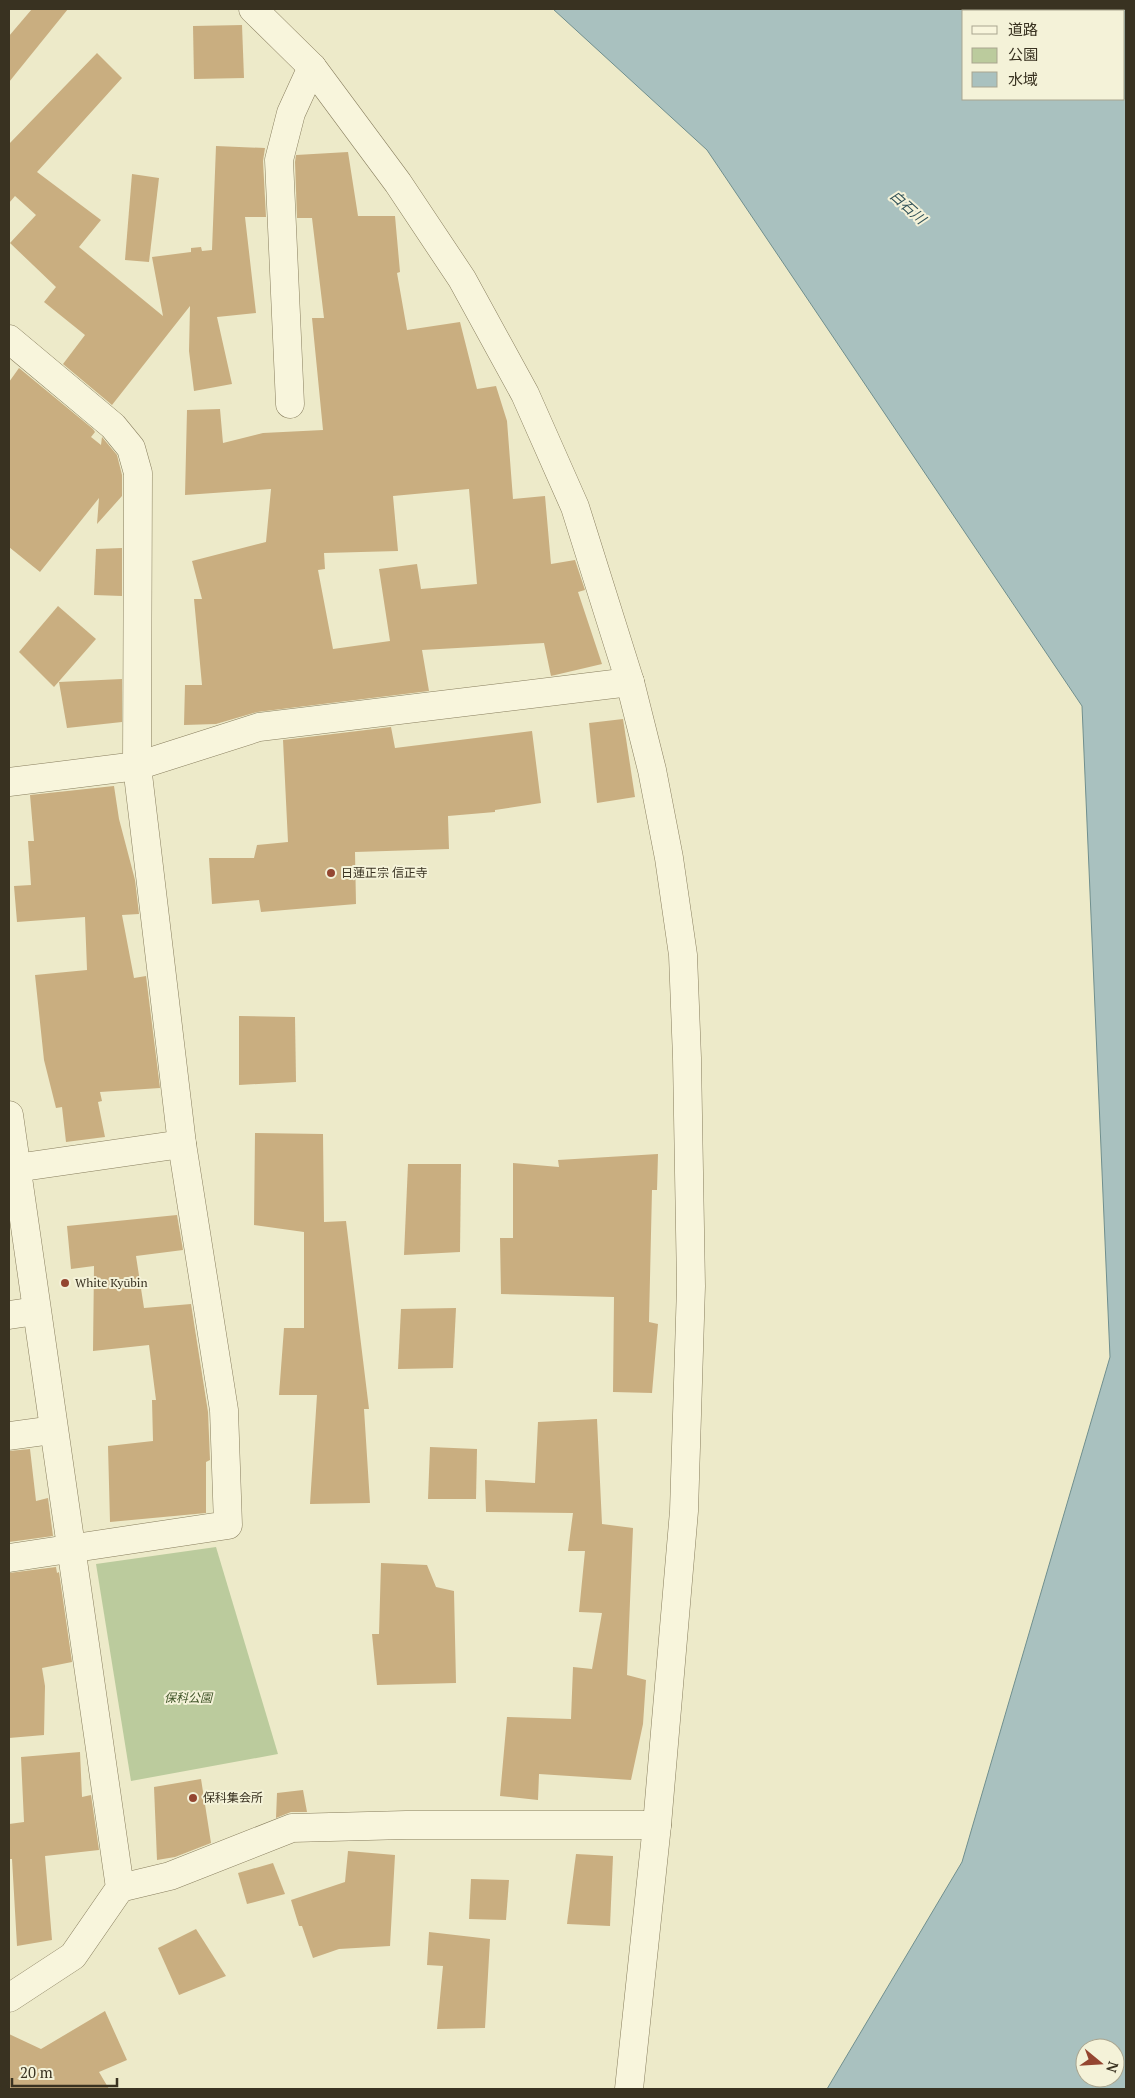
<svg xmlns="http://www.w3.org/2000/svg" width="1135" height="2098" font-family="'PT Serif','Noto Sans JP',serif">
<rect width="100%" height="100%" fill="#edeac9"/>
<path fill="#bbcb9d" d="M 216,1547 L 278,1754 L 131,1781 L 96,1564 Z"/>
<path fill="#a9c1bf" stroke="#708f8e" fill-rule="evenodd" d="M 553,9 L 1126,9 L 1126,2089 L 827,2089 L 962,1862 L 1110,1357 L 1082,706 L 707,150 ZM 964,11 L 1124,11 L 1124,99 L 964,99 ZM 1085,2048 L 1115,2048 L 1115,2078 L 1085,2078 Z"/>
<g fill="#c9ae80" fill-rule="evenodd">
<path d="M 32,9 L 68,9 L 9,82 L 9,36 Z"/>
<path d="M 242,25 L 244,78 L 194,79 L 193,26 Z"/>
<path d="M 97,53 L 122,78 L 37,172 L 101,220 L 79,247 L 163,316 L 152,257 L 191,252 L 191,248 L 201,247 L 202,251 L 212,250 L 216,146 L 265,148 L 263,161 L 266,217 L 245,217 L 256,313 L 217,317 L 232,384 L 194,391 L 189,351 L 190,306 L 112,405 L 63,364 L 85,335 L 44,302 L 56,287 L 10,243 L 36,215 L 15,196 L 9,203 L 9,144 Z"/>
<path d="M 348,152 L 358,216 L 395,216 L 400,272 L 397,273 L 407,330 L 460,322 L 477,389 L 496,386 L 507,421 L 513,499 L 545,496 L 551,564 L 575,560 L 585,590 L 578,592 L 602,664 L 551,676 L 544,643 L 422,650 L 429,691 L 257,712 L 216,724 L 184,725 L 185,685 L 202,685 L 194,599 L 202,599 L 192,561 L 266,542 L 271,489 L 185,495 L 187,410 L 220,409 L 223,443 L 263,433 L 323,430 L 312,318 L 324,318 L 312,218 L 297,218 L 295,162 L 296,155 ZM 469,489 L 477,584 L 421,589 L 417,564 L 379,569 L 390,641 L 333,649 L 318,570 L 325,569 L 324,553 L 398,551 L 393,496 Z"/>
<path d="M 132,174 L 159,178 L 149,262 L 125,260 Z"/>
<path d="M 19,368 L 93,429 L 95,432 L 91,437 L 101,445 L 102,437 L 117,455 L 122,475 L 122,496 L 97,524 L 99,498 L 40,572 L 9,547 L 9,382 Z"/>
<path d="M 122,548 L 122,596 L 94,595 L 96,549 Z"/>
<path d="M 58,606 L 96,639 L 54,687 L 19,652 Z"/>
<path d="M 122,679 L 122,722 L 67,728 L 59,682 Z"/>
<path d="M 623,719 L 635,797 L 597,803 L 589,723 Z"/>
<path d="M 391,727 L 395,748 L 532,731 L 541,803 L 495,810 L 495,812 L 448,816 L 449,849 L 355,852 L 356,904 L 261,912 L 259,900 L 212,904 L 209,858 L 254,858 L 257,845 L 288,842 L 283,740 Z"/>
<path d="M 114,786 L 119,819 L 135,880 L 139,914 L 122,915 L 134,978 L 146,976 L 160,1088 L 100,1092 L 102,1101 L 98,1102 L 105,1137 L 66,1142 L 62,1107 L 56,1108 L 44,1060 L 35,975 L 87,970 L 85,917 L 17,922 L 14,886 L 31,885 L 28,841 L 34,841 L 30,795 Z"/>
<path d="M 239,1016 L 295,1017 L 296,1082 L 239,1085 Z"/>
<path d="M 255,1133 L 323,1134 L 324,1222 L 346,1221 L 369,1409 L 364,1409 L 370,1503 L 310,1504 L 317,1395 L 279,1395 L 284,1328 L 304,1328 L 304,1232 L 254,1225 Z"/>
<path d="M 658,1154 L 657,1190 L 652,1190 L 649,1322 L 658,1324 L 652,1393 L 613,1392 L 614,1297 L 501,1294 L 500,1238 L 513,1238 L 513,1163 L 559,1167 L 558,1160 Z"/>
<path d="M 408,1164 L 461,1164 L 460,1252 L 404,1255 Z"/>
<path d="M 177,1215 L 183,1250 L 136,1256 L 144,1308 L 191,1304 L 208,1412 L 210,1460 L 206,1462 L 206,1513 L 110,1522 L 108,1446 L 153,1441 L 152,1400 L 156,1400 L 149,1345 L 93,1351 L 94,1266 L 71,1269 L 67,1226 Z"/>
<path d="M 456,1308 L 453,1368 L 398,1369 L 401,1309 Z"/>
<path d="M 597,1419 L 602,1524 L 633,1528 L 627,1675 L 646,1680 L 643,1724 L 631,1780 L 539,1774 L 538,1800 L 500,1796 L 507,1717 L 571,1719 L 573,1667 L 592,1669 L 602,1613 L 579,1612 L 585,1551 L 568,1551 L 573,1513 L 486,1512 L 485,1480 L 535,1483 L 538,1422 Z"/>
<path d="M 430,1447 L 477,1449 L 476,1499 L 428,1499 Z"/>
<path d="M 30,1449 L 36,1501 L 48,1498 L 53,1536 L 9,1542 L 9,1451 Z"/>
<path d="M 381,1563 L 427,1565 L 436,1587 L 454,1591 L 456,1683 L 377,1685 L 372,1634 L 379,1634 Z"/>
<path d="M 56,1567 L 57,1573 L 59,1572 L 72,1662 L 42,1668 L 45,1686 L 44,1735 L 9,1738 L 9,1573 Z"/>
<path d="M 80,1752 L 82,1797 L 91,1795 L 99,1850 L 45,1856 L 52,1940 L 17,1946 L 12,1859 L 9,1859 L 9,1824 L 24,1822 L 21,1757 Z"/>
<path d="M 201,1779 L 211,1843 L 175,1857 L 157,1860 L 154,1787 Z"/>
<path d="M 303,1790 L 307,1812 L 291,1812 L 276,1818 L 277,1793 Z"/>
<path d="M 348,1851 L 395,1855 L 390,1946 L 339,1949 L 313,1958 L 302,1926 L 299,1926 L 291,1900 L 345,1882 Z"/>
<path d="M 576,1854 L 613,1856 L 610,1926 L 567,1924 Z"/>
<path d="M 273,1863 L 285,1894 L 247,1904 L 238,1873 Z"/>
<path d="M 471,1879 L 509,1880 L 506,1920 L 469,1919 Z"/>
<path d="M 196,1929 L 226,1976 L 179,1995 L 158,1948 Z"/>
<path d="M 429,1932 L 490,1939 L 485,2028 L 437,2029 L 443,1966 L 427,1965 Z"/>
<path d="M 105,2011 L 127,2060 L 99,2072 L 109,2089 L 9,2089 L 9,2034 L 41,2049 Z"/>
</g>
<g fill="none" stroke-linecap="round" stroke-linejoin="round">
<g stroke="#887e5e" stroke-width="29">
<g id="minor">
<path d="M 253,9 L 312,67 L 398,183 L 462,279 L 525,394 L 575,507 L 630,682 L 652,770 L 669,858 L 683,955 L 687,1058 L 691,1286 L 684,1511 L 657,1825 L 629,2089"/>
<path d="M 9,339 L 113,426 L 131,448 L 138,473 L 137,766 L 182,1144 L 224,1410 L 228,1525 L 9,1558"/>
<path d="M 290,404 L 279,160 L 291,113 L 312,67"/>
<path d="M 9,782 L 137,766 L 259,727 L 630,682"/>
<path d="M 9,1115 L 120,1888 L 73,1956 L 9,1998"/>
<path d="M 9,1169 L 182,1144"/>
<path d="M 9,1315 L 36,1311"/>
<path d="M 9,1436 L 53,1430"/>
<path d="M 120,1888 L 170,1876 L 292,1828 L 406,1825 L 657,1825"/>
</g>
</g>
<use href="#minor" stroke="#f8f5dc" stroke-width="28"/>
</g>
<g fill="#944631" stroke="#f4f2d8" stroke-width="2">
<circle cx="331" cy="873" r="5"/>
<circle cx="65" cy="1283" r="5"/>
<circle cx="193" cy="1798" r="5"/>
</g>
<g text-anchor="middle" stroke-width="4" stroke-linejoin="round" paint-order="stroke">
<g font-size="12" fill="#393221" stroke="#f4f2d8" text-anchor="start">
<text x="341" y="877">日蓮正宗 信正寺</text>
<text x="75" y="1287">White Kyūbin</text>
<text x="203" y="1802">保科集会所</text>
</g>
<g font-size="12" font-style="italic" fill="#405529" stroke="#f4f2d8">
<text x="188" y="1702">保科公園</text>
</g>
<g font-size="14" font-style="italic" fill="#315258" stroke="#f4f2d8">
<text transform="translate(908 207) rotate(42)" y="5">白石川</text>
</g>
</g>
<rect width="1135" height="2098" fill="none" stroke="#393221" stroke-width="20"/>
<rect x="962" y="10" width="162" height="90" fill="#f4f2d8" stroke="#a9a58f"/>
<rect x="972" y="26" width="25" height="8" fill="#f8f5dc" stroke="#a9a58f"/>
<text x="1008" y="35" font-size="15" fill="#393221">道路</text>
<rect x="972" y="48" width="25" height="15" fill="#bbcb9d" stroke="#a9a58f"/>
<text x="1008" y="60" font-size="15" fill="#393221">公園</text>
<rect x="972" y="72" width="25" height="15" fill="#a9c1bf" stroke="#a9a58f"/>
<text x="1008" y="85" font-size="15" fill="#393221">水域</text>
<g transform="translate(1100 2063) rotate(108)"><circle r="24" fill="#f4f2d8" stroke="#a9a58f"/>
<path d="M0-4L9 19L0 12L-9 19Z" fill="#944631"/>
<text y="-8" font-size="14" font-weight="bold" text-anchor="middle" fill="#393221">N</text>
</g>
<path d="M12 2078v8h105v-8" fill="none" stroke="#393221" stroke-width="2.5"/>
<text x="20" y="2078" font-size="15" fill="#393221" stroke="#f4f2d8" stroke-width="4" paint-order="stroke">20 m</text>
</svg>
